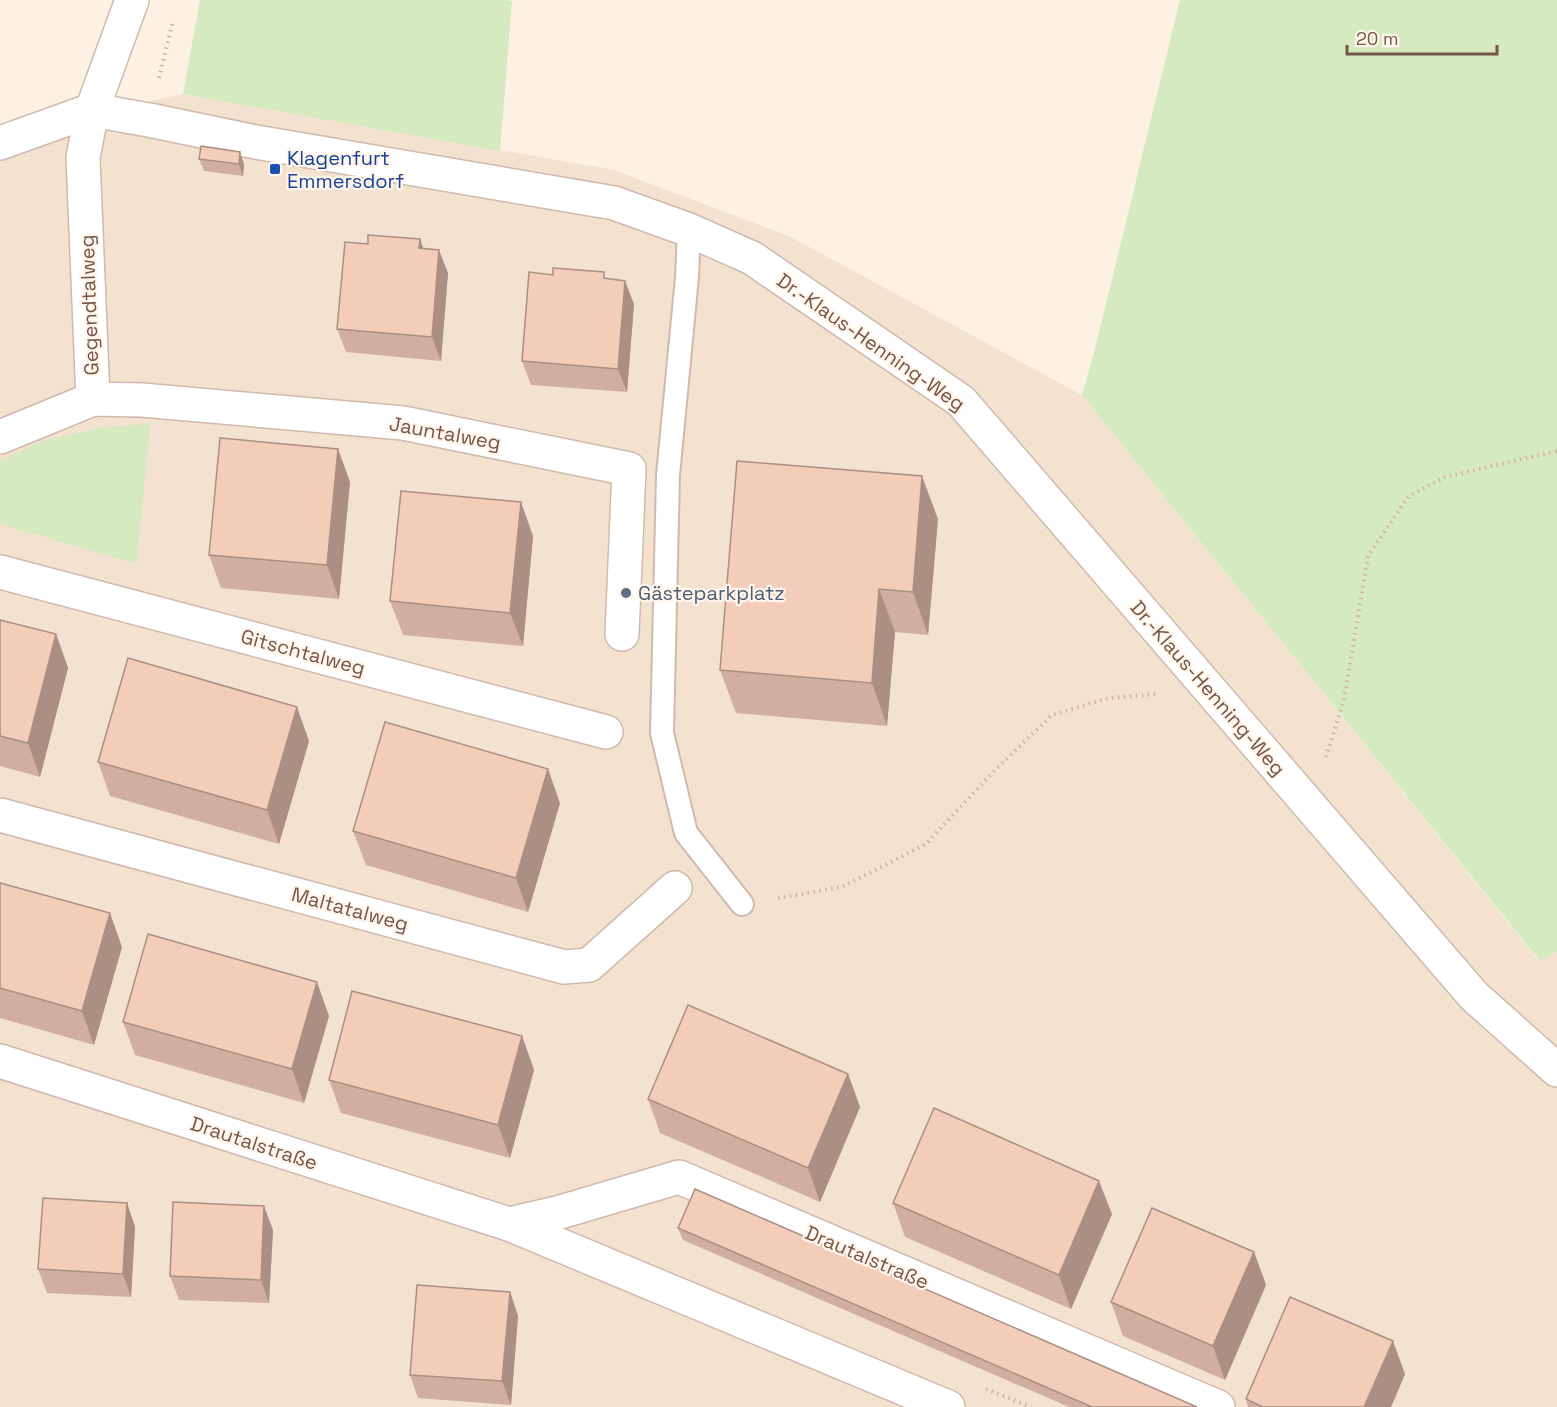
<svg xmlns="http://www.w3.org/2000/svg" width="1557" height="1407" font-family="'Space Grotesk',sans-serif">
<rect width="100%" height="100%" fill="#fdf1e3"/>
<path fill="#f4e2d1" d="M 183,94 L 614,170 L 791,237 L 1082,395 L 1539,961 L 1557,952 L 1557,1407 L 0,1407 L 0,134 Z"/>
<g fill="#d5eac1">
<path d="M 200,0 L 506,0 L 512,1 L 500,151 L 183,94 Z"/>
<path d="M 1180,0 L 1557,0 L 1557,952 L 1540,961 L 1082,395 L 1095,349 Z"/>
<path d="M 150,423 L 137,564 L 0,524 L 0,461 L 44,440 L 101,428 Z"/>
</g>
<g fill="none" stroke-linecap="round" stroke-linejoin="round">
<g stroke="#d0b9ad" stroke-width="26">
<path id="service" d="M 689,230 L 687,277 L 668,475 L 662,733 L 686,833 L 742,904"/>
</g>
<g stroke="#d0b9ad" stroke-width="36">
<g id="minor">
<path d="M 0,143 L 92,110 L 149,120 L 256,142 L 614,203 L 689,230 L 752,258 L 961,401 L 1474,996 L 1557,1070"/>
<path d="M 93,399 L 83,158 L 92,110 L 132,0"/>
<path d="M 0,437 L 93,399 L 142,400 L 403,423 L 629,469 L 622,634"/>
<path d="M 0,572 L 606,732"/>
<path d="M 0,815 L 564,967 L 589,965 L 675,888"/>
<path d="M 0,1061 L 509,1224 L 948,1407"/>
<path d="M 509,1224 L 557,1213 L 679,1177 L 1218,1407"/>
</g>
</g>
<g stroke="#d7b09d" stroke-width="4" stroke-dasharray="1.5 4.5" stroke-linecap="butt">
<path d="M 159,78 L 173,21"/>
<path d="M 1326,757 L 1344,700 L 1368,556 L 1409,496 L 1445,477 L 1557,451"/>
<path d="M 778,898 L 842,887 L 926,844 L 993,772 L 1052,715 L 1109,698 L 1155,694"/>
<path d="M 986,1389 L 1031,1407"/>
</g>
<use href="#service" stroke="#fff" stroke-width="22"/>
<use href="#minor" stroke="#fff" stroke-width="33"/>
</g>
<g fill="#d1afa0">
<path d="M 199,159 L 244,164 L 243,176 L 204,171 Z"/>
<path d="M 420,239 L 423,249 L 448,273 L 441,361 L 346,352 L 337,329 L 368,244 Z"/>
<path d="M 553,275 L 607,279 L 634,304 L 627,392 L 531,385 L 522,361 Z"/>
<path d="M 338,449 L 350,482 L 339,599 L 221,588 L 209,555 Z"/>
<path d="M 938,519 L 928,635 L 895,632 L 887,726 L 736,713 L 720,670 Z"/>
<path d="M 533,536 L 523,646 L 403,635 L 390,601 Z"/>
<path d="M 0,620 L 56,634 L 68,668 L 40,777 L 0,766 Z"/>
<path d="M 309,741 L 279,844 L 110,796 L 98,762 Z"/>
<path d="M 560,803 L 528,912 L 366,865 L 353,831 Z"/>
<path d="M 0,883 L 122,947 L 94,1045 L 0,1018 Z"/>
<path d="M 329,1016 L 304,1103 L 135,1055 L 123,1022 Z"/>
<path d="M 522,1036 L 534,1070 L 510,1158 L 341,1113 L 329,1080 Z"/>
<path d="M 848,1074 L 860,1107 L 820,1202 L 660,1133 L 648,1099 Z"/>
<path d="M 127,1203 L 135,1227 L 131,1297 L 47,1293 L 38,1269 Z"/>
<path d="M 893,1203 L 1112,1214 L 1071,1309 L 905,1237 Z"/>
<path d="M 678,1228 L 1197,1407 L 1069,1407 L 683,1240 Z"/>
<path d="M 273,1230 L 269,1303 L 179,1300 L 170,1276 Z"/>
<path d="M 1254,1252 L 1266,1285 L 1225,1380 L 1123,1336 L 1111,1302 Z"/>
<path d="M 510,1292 L 518,1316 L 511,1405 L 418,1398 L 410,1375 Z"/>
<path d="M 1405,1374 L 1391,1407 L 1248,1407 L 1246,1399 Z"/>
</g>
<g fill="#aa8f82">
<path d="M 240,152 L 244,164 L 243,176 L 239,164 Z"/>
<path d="M 420,239 L 428,263 L 419,248 Z"/>
<path d="M 439,250 L 448,273 L 441,361 L 432,337 Z"/>
<path d="M 625,281 L 634,304 L 627,392 L 618,369 Z"/>
<path d="M 338,449 L 350,482 L 339,599 L 327,565 Z"/>
<path d="M 922,476 L 938,519 L 928,635 L 913,592 Z"/>
<path d="M 521,502 L 533,536 L 523,646 L 510,613 Z"/>
<path d="M 879,589 L 895,632 L 887,726 L 872,683 Z"/>
<path d="M 56,634 L 68,668 L 40,777 L 28,743 Z"/>
<path d="M 297,707 L 309,741 L 279,844 L 267,810 Z"/>
<path d="M 548,769 L 560,803 L 528,912 L 516,878 Z"/>
<path d="M 110,913 L 122,947 L 94,1045 L 82,1011 Z"/>
<path d="M 317,982 L 329,1016 L 304,1103 L 292,1069 Z"/>
<path d="M 522,1036 L 534,1070 L 510,1158 L 498,1125 Z"/>
<path d="M 848,1074 L 860,1107 L 820,1202 L 808,1168 Z"/>
<path d="M 1099,1181 L 1112,1214 L 1071,1309 L 1059,1275 Z"/>
<path d="M 127,1203 L 135,1227 L 131,1297 L 123,1274 Z"/>
<path d="M 264,1206 L 273,1230 L 269,1303 L 261,1280 Z"/>
<path d="M 1254,1252 L 1266,1285 L 1225,1380 L 1213,1346 Z"/>
<path d="M 510,1292 L 518,1316 L 511,1405 L 502,1381 Z"/>
<path d="M 1393,1341 L 1405,1374 L 1391,1407 L 1364,1407 Z"/>
</g>
<g fill="#f3ccba" stroke="#aa8f82" stroke-width="1.5">
<path d="M 201,146 L 240,152 L 239,164 L 199,159 Z"/>
<path d="M 368,235 L 420,239 L 419,248 L 439,250 L 432,337 L 337,329 L 345,242 L 368,244 Z"/>
<path d="M 553,268 L 604,272 L 604,278 L 625,281 L 618,369 L 522,361 L 529,272 L 553,275 Z"/>
<path d="M 220,438 L 338,449 L 327,565 L 209,555 Z"/>
<path d="M 737,461 L 922,476 L 913,592 L 879,589 L 872,683 L 720,670 Z"/>
<path d="M 401,491 L 521,502 L 510,613 L 390,601 Z"/>
<path d="M 0,620 L 56,634 L 28,743 L 0,736 Z"/>
<path d="M 128,658 L 297,707 L 267,810 L 98,762 Z"/>
<path d="M 385,722 L 548,769 L 516,878 L 353,831 Z"/>
<path d="M 0,883 L 110,913 L 82,1011 L 0,988 Z"/>
<path d="M 148,934 L 317,982 L 292,1069 L 123,1022 Z"/>
<path d="M 352,991 L 522,1036 L 498,1125 L 329,1080 Z"/>
<path d="M 688,1005 L 848,1074 L 808,1168 L 648,1099 Z"/>
<path d="M 934,1108 L 1099,1181 L 1059,1275 L 893,1203 Z"/>
<path d="M 695,1189 L 1197,1407 L 1092,1407 L 678,1228 Z"/>
<path d="M 43,1198 L 127,1203 L 123,1274 L 38,1269 Z"/>
<path d="M 173,1202 L 264,1206 L 261,1280 L 170,1276 Z"/>
<path d="M 1152,1208 L 1254,1252 L 1213,1346 L 1111,1302 Z"/>
<path d="M 417,1285 L 510,1292 L 502,1381 L 410,1375 Z"/>
<path d="M 1290,1297 L 1393,1341 L 1364,1407 L 1263,1407 L 1246,1399 Z"/>
</g>
<rect fill="#1a4fb4" stroke="#fff5ea" stroke-width="2" x="269" y="163" width="12" height="12" rx="3"/>
<circle fill="#5c6f8a" stroke="#fff5ea" stroke-width="2" cx="626" cy="593" r="6"/>
<g text-anchor="middle" stroke-width="4.5" stroke-linejoin="round" paint-order="stroke">
<g font-size="20" fill="#164399" stroke="#fff5ea" text-anchor="start">
<text x="287" y="165">Klagenfurt<tspan x="287" dy="23">Emmersdorf</tspan></text>
</g>
<g font-size="20" fill="#755549" stroke="#fff5ea">
<text transform="translate(89 305) rotate(-92)" y="7">Gegendtalweg</text>
<text transform="translate(871 342) rotate(35)" y="7">Dr.-Klaus-Henning-Weg</text>
<text transform="translate(445 433) rotate(10)" y="7">Jauntalweg</text>
<text transform="translate(303 652) rotate(15)" y="7">Gitschtalweg</text>
<text transform="translate(1208 688) rotate(49)" y="7">Dr.-Klaus-Henning-Weg</text>
<text transform="translate(350 909) rotate(15)" y="7">Maltatalweg</text>
<text transform="translate(254 1143) rotate(18)" y="7">Drautalstraße</text>
<text transform="translate(867 1257) rotate(23)" y="7">Drautalstraße</text>
</g>
<g font-size="20" fill="#4e5e75" stroke="#fff5ea" text-anchor="start">
<text x="638" y="600">Gästeparkplatz</text>
</g>
</g>
<path d="M1347 45v9h150v-9" fill="none" stroke="#755549" stroke-width="3"/>
<text x="1356" y="45" font-size="18" fill="#755549" stroke="#fff5ea" stroke-width="4.5" paint-order="stroke">20 m</text>
</svg>
